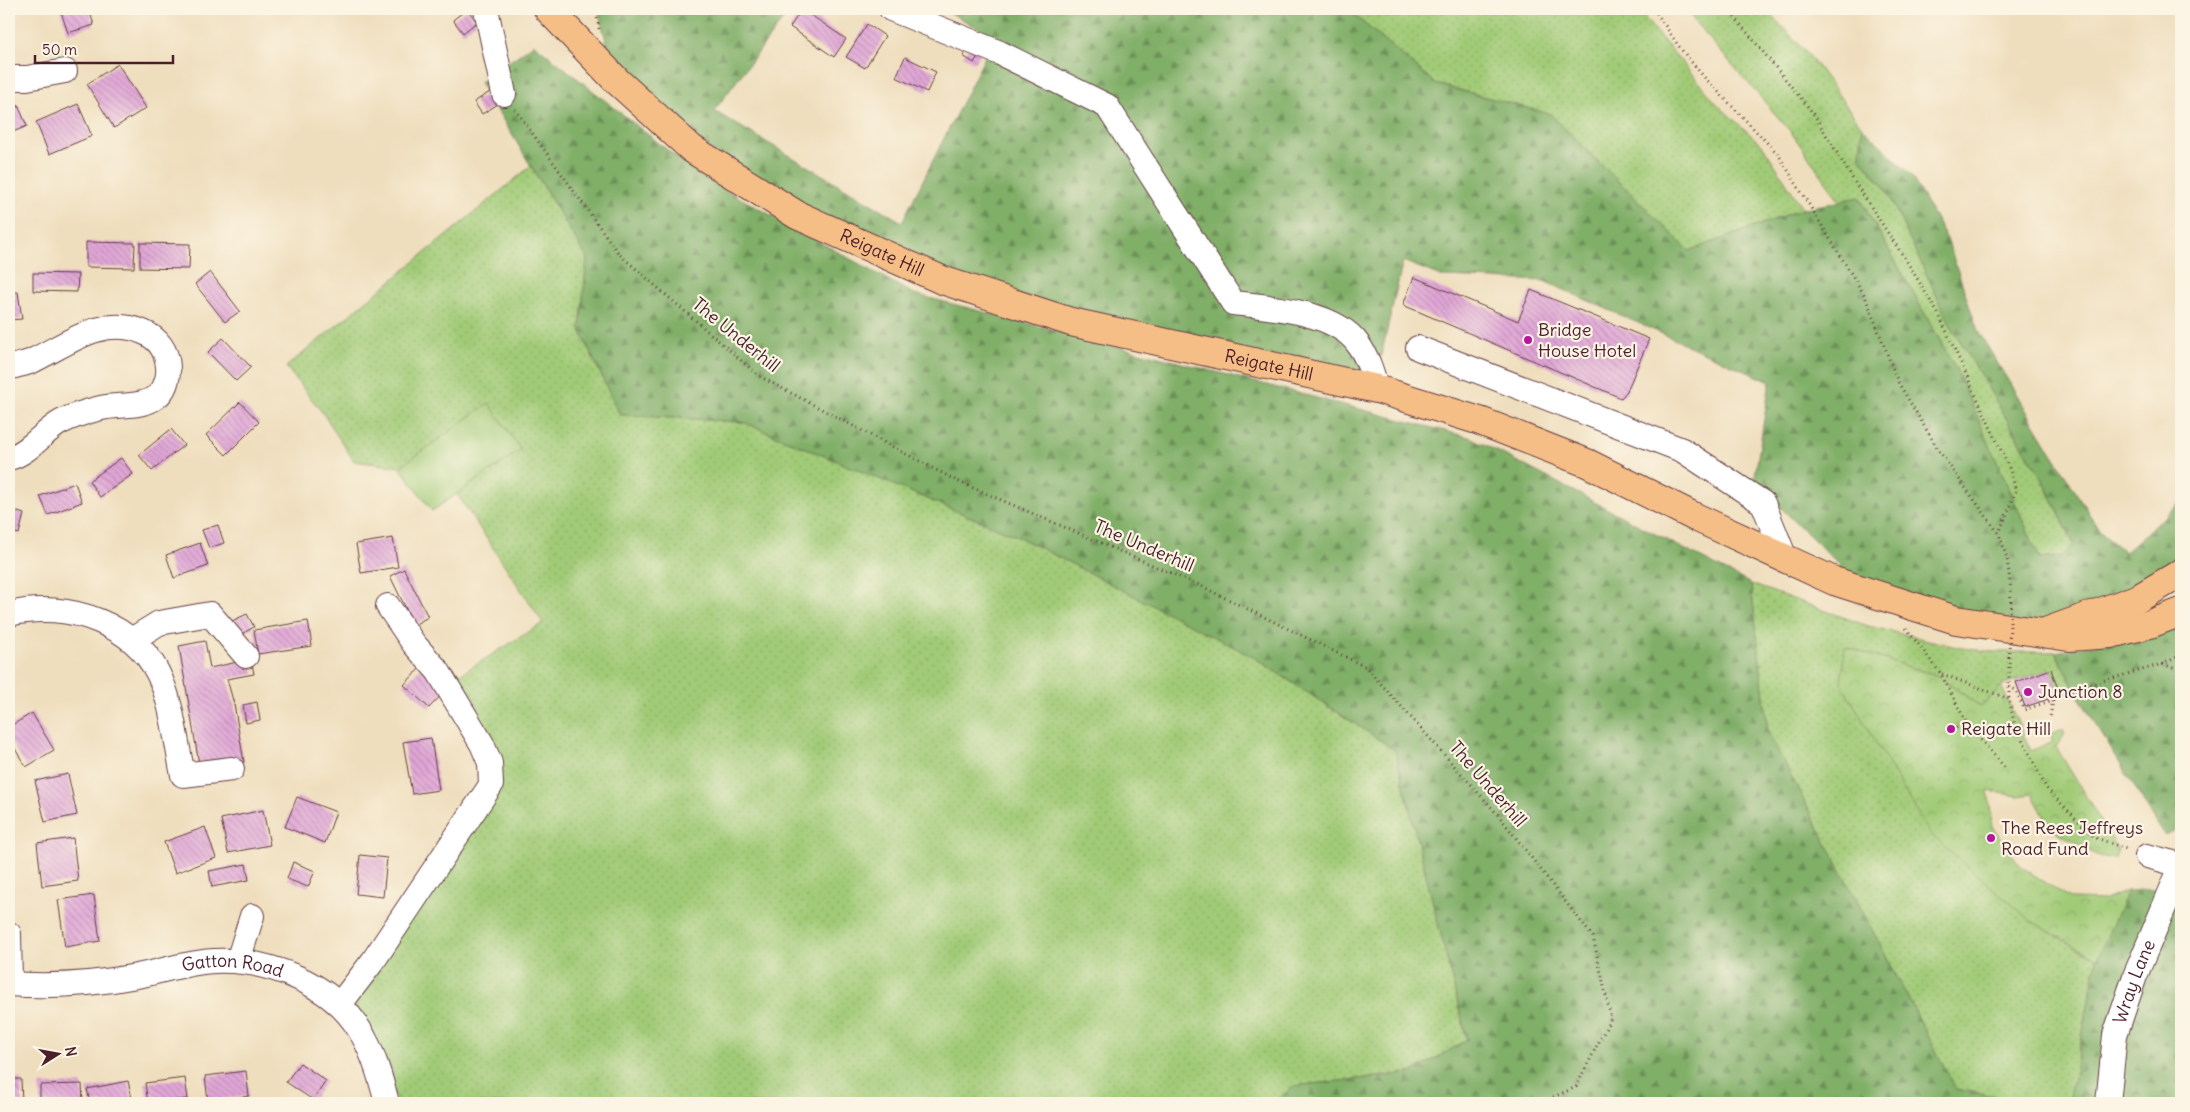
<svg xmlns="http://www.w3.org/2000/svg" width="2190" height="1112" font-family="Delius,sans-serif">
<defs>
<pattern id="grass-dots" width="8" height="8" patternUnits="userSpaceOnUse" patternTransform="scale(1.25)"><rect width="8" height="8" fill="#a1cb77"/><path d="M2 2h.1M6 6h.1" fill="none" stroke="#8cae67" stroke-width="1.8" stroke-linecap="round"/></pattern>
<pattern id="forest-firs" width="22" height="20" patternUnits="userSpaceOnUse" patternTransform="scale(1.25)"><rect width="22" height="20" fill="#80af68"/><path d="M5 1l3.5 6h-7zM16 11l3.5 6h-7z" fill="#6b8e56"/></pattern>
<pattern id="park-crowns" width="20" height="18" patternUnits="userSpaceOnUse" patternTransform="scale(1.25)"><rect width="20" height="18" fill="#a1cb77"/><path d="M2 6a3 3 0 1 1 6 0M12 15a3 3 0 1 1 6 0" fill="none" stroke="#8cae67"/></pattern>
<pattern id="building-back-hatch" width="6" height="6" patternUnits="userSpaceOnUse" patternTransform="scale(1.25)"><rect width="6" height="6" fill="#e1a7d7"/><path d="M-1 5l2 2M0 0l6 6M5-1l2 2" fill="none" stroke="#b887af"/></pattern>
</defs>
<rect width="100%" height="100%" fill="#fcf5e5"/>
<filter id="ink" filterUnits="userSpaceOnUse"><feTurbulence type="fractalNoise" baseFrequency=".02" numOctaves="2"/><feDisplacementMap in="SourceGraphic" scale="10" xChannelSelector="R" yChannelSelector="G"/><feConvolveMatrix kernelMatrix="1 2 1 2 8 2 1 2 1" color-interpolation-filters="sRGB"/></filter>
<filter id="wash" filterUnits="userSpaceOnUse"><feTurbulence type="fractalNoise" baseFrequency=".0096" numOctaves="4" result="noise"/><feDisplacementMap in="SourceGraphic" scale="20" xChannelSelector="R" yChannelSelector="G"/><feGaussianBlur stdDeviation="1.12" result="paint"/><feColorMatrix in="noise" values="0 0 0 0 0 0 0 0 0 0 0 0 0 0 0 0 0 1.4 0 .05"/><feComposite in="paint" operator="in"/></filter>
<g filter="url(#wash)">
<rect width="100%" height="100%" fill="#efdebd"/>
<g fill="url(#grass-dots)" stroke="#767551">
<path d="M 1347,9 L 1640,9 L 1647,21 L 1718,105 L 1763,146 L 1803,209 L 1689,251 L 1550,114 L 1436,84 Z"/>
<path d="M 1687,9 L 1766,9 L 1812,59 L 1862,127 L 1860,157 L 1887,191 L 1950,324 L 2043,480 L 2074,545 L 2062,556 L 2040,559 L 1957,371 L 1860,198 L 1840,201 L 1790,131 L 1695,22 Z"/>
<path d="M 531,166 L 587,258 L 580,330 L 620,415 L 743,422 L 1021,538 L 1250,655 L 1395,750 L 1467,1040 L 1411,1073 L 1294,1086 L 1274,1103 L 398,1103 L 352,1000 L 491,800 L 476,718 L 477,704 L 459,675 L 543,623 L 457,494 L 521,450 L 489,403 L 400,467 L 354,461 L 322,412 L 286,367 Z"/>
<path d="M 1751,584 L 1868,626 L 1962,648 L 1995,652 L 2056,652 L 2074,689 L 2060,695 L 2051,669 L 2001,686 L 1981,707 L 1938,676 L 1846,647 L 1841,683 L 2030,920 L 2097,959 L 2069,1103 L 2033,1103 L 1956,1089 L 1768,732 Z"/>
</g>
<g fill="url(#forest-firs)" stroke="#65674a">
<path d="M 598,9 L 791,9 L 714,111 L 902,222 L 995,37 L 943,9 L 1347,9 L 1436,84 L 1550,114 L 1689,251 L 1803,209 L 1859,197 L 1957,371 L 2040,559 L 2062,556 L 2074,544 L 2043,480 L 1950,324 L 1887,191 L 1860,157 L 1862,127 L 1910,174 L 1947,239 L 1978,331 L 2100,532 L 2125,552 L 2181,502 L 2181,553 C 2140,587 2090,609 2042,633 L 1834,581 L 1840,565 L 1754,482 L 1770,382 L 1544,281 L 1443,277 L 1403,261 L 1379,365 L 1377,389 L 1071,322 L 797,215 L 616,80 Z"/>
<path d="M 534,44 L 700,176 L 914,294 L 1472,438 L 1751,584 L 1768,732 L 1956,1089 L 2033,1103 L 1274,1103 L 1294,1086 L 1411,1073 L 1467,1040 L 1395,750 L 1255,658 L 1021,538 L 743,422 L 620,415 L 580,330 L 587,258 L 480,82 Z"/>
<path d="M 2181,627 L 2181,828 L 2164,835 L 2074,689 L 2056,652 Z"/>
<path d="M 2181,888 L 2181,1103 L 2069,1103 L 2097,959 L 2127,891 Z"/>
</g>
<path fill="url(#park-crowns)" stroke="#767551" d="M 1845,647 L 1938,676 L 1981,707 L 2001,686 L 2031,751 L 2053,741 L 2050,735 L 2062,729 L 2065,734 L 2056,747 L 2118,849 L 2115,859 L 2098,856 L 2051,828 L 2032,794 L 2018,796 L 1988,791 L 1993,828 L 2020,866 L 2071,899 L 2105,900 L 2127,891 L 2097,959 L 2030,920 L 1930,834 L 1841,683 Z"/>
<path fill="#a1cb77" stroke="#767551" d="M 489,403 L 521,450 L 432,511 L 400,467 Z"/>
<g id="blocks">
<g fill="url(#building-back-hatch)">
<path d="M 60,9 L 89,9 L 94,25 L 68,33 Z"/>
<path d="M 467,9 L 477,22 L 463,33 L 453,20 Z"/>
<path d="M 802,9 L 846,39 L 834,57 L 790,27 Z"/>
<path d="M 867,24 L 885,36 L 865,68 L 846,57 Z"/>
<path d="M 971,44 L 982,50 L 974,63 L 963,56 Z"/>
<path d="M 905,57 L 936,72 L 927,92 L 896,77 Z"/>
<path d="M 118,64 L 146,108 L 114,128 L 87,84 Z"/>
<path d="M 490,92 L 498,104 L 482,114 L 474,102 Z"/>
<path d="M 78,104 L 92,136 L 49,154 L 36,122 Z"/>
<path d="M 18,105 L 27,126 L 13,132 L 9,122 L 9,109 Z"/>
<path d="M 86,242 L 135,243 L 134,268 L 86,267 Z"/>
<path d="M 140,243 L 190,244 L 189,269 L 140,268 Z"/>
<path d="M 210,272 L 240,311 L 225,322 L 195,284 Z"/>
<path d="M 33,273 L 78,274 L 77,292 L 33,291 Z"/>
<path d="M 1414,277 L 1518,321 L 1531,290 L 1649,339 L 1627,391 L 1621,398 L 1403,305 Z"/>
<path d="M 18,292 L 22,319 L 9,320 L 9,293 Z"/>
<path d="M 223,338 L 251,367 L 236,381 L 208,352 Z"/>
<path d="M 240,402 L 259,422 L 226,455 L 206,435 Z"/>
<path d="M 171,429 L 184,445 L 152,471 L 139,455 Z"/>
<path d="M 121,458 L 133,474 L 100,497 L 89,481 Z"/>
<path d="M 75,483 L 82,502 L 48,515 L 40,496 Z"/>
<path d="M 9,509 L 24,514 L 19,534 L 9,531 Z"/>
<path d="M 218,525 L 224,543 L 209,548 L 202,530 Z"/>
<path d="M 393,538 L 398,567 L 361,573 L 356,544 Z"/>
<path d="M 200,543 L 208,566 L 174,578 L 166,555 Z"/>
<path d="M 404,569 L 428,617 L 414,625 L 390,576 Z"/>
<path d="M 247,614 L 254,627 L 240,635 L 232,621 Z"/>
<path d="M 308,621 L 312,646 L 258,654 L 254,630 Z"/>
<path d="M 205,641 L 210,668 L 251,659 L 254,674 L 227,679 L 234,704 L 244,762 L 200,770 L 179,646 Z"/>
<path d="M 422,666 L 447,689 L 429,708 L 404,685 Z"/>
<path d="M 2051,669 L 2060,695 L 2025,707 L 2016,682 Z"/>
<path d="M 257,702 L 260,720 L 246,723 L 243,705 Z"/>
<path d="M 32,713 L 54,750 L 26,767 L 9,739 L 9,727 Z"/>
<path d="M 431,738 L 439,790 L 412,794 L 403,742 Z"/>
<path d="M 68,774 L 77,815 L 45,822 L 35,781 Z"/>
<path d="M 297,797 L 336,812 L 325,843 L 285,827 Z"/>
<path d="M 263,810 L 270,845 L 228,853 L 221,819 Z"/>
<path d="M 205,827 L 216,858 L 175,873 L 164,842 Z"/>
<path d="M 73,838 L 78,881 L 42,886 L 37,843 Z"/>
<path d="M 360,855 L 387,858 L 383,897 L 356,894 Z"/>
<path d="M 293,862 L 315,871 L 308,887 L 287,879 Z"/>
<path d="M 246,864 L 249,880 L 212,887 L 209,871 Z"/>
<path d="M 94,895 L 100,941 L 65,947 L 58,900 Z"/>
<path d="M 300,1063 L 326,1081 L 313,1100 L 286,1082 Z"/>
<path d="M 246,1071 L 249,1096 L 208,1101 L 205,1076 Z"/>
<path d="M 185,1078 L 188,1099 L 148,1103 L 145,1083 Z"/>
<path d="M 9,1079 L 21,1079 L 22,1103 L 9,1103 Z"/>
<path d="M 128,1081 L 133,1103 L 90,1103 L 87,1089 Z"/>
<path d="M 82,1084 L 83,1103 L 40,1103 L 40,1085 Z"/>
</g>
</g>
</g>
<g filter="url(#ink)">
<use href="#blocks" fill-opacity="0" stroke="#633c41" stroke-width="1"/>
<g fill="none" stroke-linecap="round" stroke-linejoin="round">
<g stroke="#633c41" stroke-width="26">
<g id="minor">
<path d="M 486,9 L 504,94"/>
<path d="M 891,9 L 1000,53 L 1107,106 L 1233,303 C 1269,307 1335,311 1358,344 C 1368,358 1372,373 1377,389"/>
<path d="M 9,78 L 27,78 L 65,71"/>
<path d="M 1418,348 L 1682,450 L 1763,503 L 1785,558"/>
<path d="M 9,368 C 17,365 26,364 34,360 C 69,343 103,315 143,332 C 158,338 167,351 168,367 C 169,377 165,391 156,397 C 141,408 118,404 101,408 C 88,411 73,416 61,422 C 44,431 28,454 9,458"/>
<path d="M 9,614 C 38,607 71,609 99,621 C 171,651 169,708 183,775 L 232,769"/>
<path d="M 133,639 L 159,623 L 210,614 L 246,656"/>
<path d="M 2147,856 L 2181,865"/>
<path d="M 9,934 L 10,984"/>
<path d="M 238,961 L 252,916"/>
<path id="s1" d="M 9,984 C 52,987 95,984 137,976 C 163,971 188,962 215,961 C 267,959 331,983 359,1029 C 373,1050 381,1079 387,1103"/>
<path d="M 340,1004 L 373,961 L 491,785 L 490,763 L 482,744 L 438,671 L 414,644 L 388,606"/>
<path id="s2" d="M 2108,1103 L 2115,1035 L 2135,976 L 2181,867"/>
</g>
</g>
<g stroke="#633c41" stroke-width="30">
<g id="major">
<path id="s3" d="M 548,9 L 616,80 L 692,149 L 797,215 L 942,280 L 1071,322 L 1377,389 L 1480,421 L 1587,463 L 1693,516 L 1834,581 L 1956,620 L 2069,637 L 2111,634 L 2150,624 L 2181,612"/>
<path d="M 2048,631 L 2139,598 L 2181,573"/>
</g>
</g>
<g stroke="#633c41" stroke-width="3" stroke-dasharray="1 4" stroke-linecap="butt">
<path d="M 593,9 L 597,17 L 599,29"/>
<path d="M 1654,9 L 1680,48 L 1704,77 L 1778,154 L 1865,296 L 1898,382 L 1939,451 L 1999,534 L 2007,558 L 2011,590"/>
<path d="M 1728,9 L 1813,113 L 1854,181 L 1909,265 L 1939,315 L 2010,470 L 2016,491 L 1999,533"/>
<path d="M 515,109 L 619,254 L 759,376 L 957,481 L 1201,586 L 1366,667 L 1499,816 L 1593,937 L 1611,1018 L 1576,1087 L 1540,1103"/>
<path d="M 1906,628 L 1941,674 L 1967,724 L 2007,770"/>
<path d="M 2009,657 L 2009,699 L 2014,722 L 2046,788 L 2094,837 L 2129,850"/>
<path d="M 2163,664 L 2181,671"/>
<path d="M 1942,674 L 2009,699"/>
<path d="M 2009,687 L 2016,690 L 2024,710 L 2053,700 L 2050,718"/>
<path d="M 2053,700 L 2074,689 L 2163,664 L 2181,655"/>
<path d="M 1956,728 L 1967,724"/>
</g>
<use href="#minor" stroke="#fff" stroke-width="24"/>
<use href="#major" stroke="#f6be87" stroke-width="28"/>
<path stroke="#633c41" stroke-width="3" stroke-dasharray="1 4" stroke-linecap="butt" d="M 2009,657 L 2011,590"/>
</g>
</g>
<g fill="#b5179e" stroke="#fcf5e5" stroke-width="2">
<circle cx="1528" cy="340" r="5"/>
<circle cx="2028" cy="692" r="5"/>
<circle cx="1951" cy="729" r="5"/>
<circle cx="1991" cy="838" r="5"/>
</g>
<g text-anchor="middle" stroke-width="4.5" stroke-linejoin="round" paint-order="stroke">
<g font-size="18" fill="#4a1f2b" stroke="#fcf5e5">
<text dy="6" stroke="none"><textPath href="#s3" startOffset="418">Reigate Hill</textPath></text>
<text transform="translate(736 335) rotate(39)" y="6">The Underhill</text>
<text dy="6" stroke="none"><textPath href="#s3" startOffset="822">Reigate Hill</textPath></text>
<text transform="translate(1144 546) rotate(23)" y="6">The Underhill</text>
<text transform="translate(1488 784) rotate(49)" y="6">The Underhill</text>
<text dy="6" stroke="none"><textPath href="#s1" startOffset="226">Gatton Road</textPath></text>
<text dy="6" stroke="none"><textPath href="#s2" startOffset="125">Wray Lane</textPath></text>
</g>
<g font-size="18" fill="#4a1f2b" stroke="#fcf5e5" text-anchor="start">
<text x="1538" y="336">Bridge<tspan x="1538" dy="21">House Hotel</tspan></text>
<text x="2038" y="698">Junction 8</text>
<text x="1961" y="735">Reigate Hill</text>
<text x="2001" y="834">The Rees Jeffreys<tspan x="2001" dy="21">Road Fund</tspan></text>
</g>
</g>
<rect width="2190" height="1112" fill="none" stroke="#fcf5e5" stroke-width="30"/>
<g transform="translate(58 1054) rotate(79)" stroke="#fcf5e5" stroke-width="4" paint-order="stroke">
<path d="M0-4L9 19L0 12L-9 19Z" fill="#4a1f2b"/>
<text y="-8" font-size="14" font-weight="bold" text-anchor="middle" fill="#4a1f2b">N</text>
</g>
<path d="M35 55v8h138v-8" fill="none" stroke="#4a1f2b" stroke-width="2.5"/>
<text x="42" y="55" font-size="15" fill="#4a1f2b" stroke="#fcf5e5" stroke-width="4" paint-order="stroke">50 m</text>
</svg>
